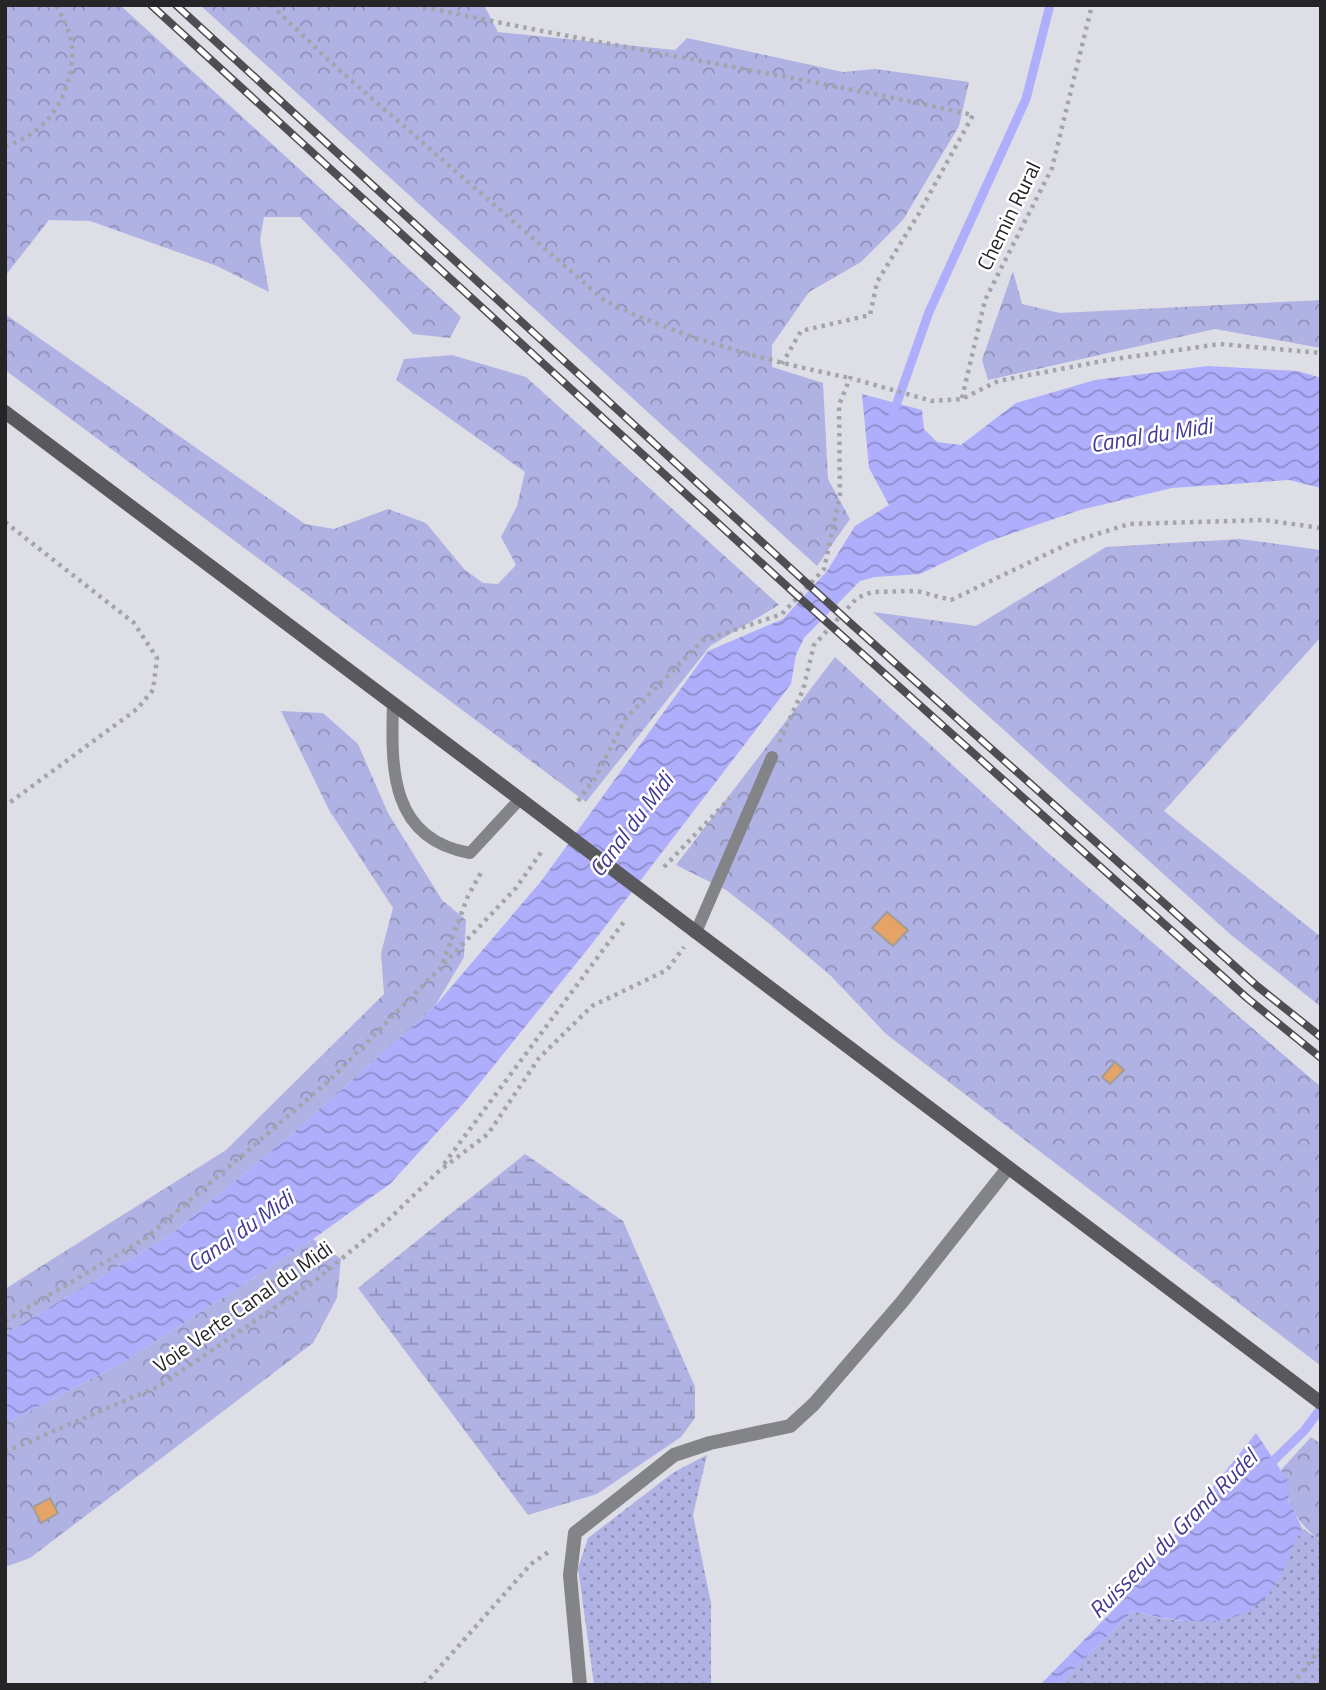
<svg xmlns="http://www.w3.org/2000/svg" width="1326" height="1690" font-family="'Titillium Web',sans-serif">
<defs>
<pattern id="grass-dots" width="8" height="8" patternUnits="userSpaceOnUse" patternTransform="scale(1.75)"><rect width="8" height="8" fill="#b0b2e4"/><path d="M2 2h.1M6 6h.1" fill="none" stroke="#8f91b9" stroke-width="1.8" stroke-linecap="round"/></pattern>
<pattern id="forest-crowns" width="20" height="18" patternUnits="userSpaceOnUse" patternTransform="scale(1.75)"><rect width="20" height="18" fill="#b0b2e4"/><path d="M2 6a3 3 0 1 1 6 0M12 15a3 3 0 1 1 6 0" fill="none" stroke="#8f91b9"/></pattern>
<pattern id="wetland-marsh" width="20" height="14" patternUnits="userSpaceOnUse" patternTransform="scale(1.75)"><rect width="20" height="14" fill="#b0b2e4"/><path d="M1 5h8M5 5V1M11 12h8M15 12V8" fill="none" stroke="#8f91b9"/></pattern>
<pattern id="water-waves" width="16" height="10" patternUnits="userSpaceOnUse" patternTransform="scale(1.75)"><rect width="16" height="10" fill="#aeaefc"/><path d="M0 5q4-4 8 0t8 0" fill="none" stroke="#8d8dcc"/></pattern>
</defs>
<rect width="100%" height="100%" fill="#dedee6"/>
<g fill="url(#grass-dots)">
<path d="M 707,1455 L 693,1515 L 711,1603 L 711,1685 L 594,1685 L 578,1568 L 588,1538 L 674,1472 Z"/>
<path d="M 1302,1528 L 1321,1541 L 1321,1685 L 1058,1685 L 1133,1611 C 1181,1625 1247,1633 1276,1582 C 1286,1565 1293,1546 1302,1528 Z"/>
</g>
<g fill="url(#forest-crowns)">
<path d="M 5,5 L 120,5 L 461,317 L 450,338 L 413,334 L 300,217 L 264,217 L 260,240 L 269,292 L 217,266 L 90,221 L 49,220 L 5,276 Z"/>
<path d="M 200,5 L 484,5 L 498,32 L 675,50 L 687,38 L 843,72 L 875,69 L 969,82 L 959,126 L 903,220 L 861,262 L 809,292 L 772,345 L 772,367 L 823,383 L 828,479 L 850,519 L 817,566 Z"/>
<path d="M 1013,271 L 1022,304 L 1060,313 L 1321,300 L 1321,348 L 1215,329 L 988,380 L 982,360 Z"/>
<path d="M 5,314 L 305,524 L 334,529 L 388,509 L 426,523 L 464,569 L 483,583 L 498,584 L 516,565 L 501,537 L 517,506 L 525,472 L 396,380 L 404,359 L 452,355 L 526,377 L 779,605 L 710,646 L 586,802 L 5,370 Z"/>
<path d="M 1240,539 L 1321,550 L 1321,637 L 1164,811 L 1321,937 L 1321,1007 L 1230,934 L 873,612 L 976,626 L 1106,547 Z"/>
<path d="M 835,657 L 1046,851 L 1321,1087 L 1321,1366 L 886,1034 L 831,976 L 771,925 L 726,890 L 676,865 Z"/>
<path d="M 281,711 L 323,713 L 358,744 L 388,813 L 442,900 L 466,920 L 464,957 L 435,1006 L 302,1125 L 169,1236 L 5,1334 L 5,1289 L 226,1150 L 384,994 L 381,953 L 393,908 L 329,810 Z"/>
<path d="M 313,1239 L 341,1259 L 337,1298 L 313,1343 L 30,1558 L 5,1567 L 5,1424 L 122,1363 Z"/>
<path d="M 1311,1437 L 1321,1444 L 1321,1541 C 1308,1532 1295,1518 1290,1502 C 1286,1490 1289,1482 1281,1470 Z"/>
</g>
<path fill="url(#wetland-marsh)" d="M 525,1154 L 623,1221 L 695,1387 L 695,1418 L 681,1437 L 597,1494 L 528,1515 L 358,1288 Z"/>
<g fill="url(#water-waves)">
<path d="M 1208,366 L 1298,371 L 1321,378 L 1321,488 L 1289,480 L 1172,488 L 1080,510 L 987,542 L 920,574 L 875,577 L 860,581 L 804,638 L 796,655 L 791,684 L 591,945 L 463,1104 L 390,1184 L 313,1239 L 122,1363 L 5,1424 L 5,1334 L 169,1236 L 302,1125 L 435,1006 L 542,880 L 708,651 L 783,619 L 827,571 L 855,526 L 889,505 L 869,468 L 862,394 L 922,410 L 924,429 L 937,442 L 961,445 L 1016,403 L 1095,380 Z"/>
<path d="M 1256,1433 L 1288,1481 L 1289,1501 L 1302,1528 C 1291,1550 1283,1578 1267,1596 C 1234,1633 1175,1622 1133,1611 L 1058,1685 L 1040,1685 L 1123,1600 Z"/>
</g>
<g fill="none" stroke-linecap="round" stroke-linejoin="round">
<g stroke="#aeaefc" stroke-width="9">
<path d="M 893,414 L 929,312 L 1026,99 L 1050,5"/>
<path d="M 1268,1466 L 1304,1431 L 1321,1408"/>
</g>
</g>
<g fill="#e5a365" stroke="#a29c97" stroke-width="2">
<path d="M 887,912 L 908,930 L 893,946 L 872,928 Z"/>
<path d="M 1115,1062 L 1124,1070 L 1110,1084 L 1102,1077 Z"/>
<path d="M 50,1498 L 58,1513 L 41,1523 L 33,1507 Z"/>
</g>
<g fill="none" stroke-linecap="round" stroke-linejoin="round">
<g stroke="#a4a4ab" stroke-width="4.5" stroke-dasharray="3.5 5" stroke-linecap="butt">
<path d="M 271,5 L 338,69 L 604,300 C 676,337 771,362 850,378"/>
<path d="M 415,5 C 600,45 788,74 973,115 L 918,215 L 877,282 L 870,315 L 801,331 L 782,364"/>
<path d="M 5,146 C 49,134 75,90 72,46 C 71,33 62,16 56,5"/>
<path d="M 962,398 L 985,300 L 1052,168 L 1092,5"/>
<path d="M 5,522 L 134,623 L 157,658 L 153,690 L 137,709 L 5,806"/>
<path d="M 779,742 L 803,690 L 814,645 L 857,598 L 872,592 L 917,591 L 951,600 L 1072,542 L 1129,524 L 1264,520 L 1321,528"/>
<path d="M 578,801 L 595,778 L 626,718 L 702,641 L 782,614 L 824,569 L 840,495 L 839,405 L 850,378 L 932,401 L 962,399 L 998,381 L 1108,360 L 1220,344 L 1321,353"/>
<path d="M 664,867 L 730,798"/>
<path d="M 444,964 L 516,888 L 542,851"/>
<path d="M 444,1164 L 626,919"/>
<path d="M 5,1321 L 146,1238 L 331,1079 L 441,967 L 468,896 L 483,869"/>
<path d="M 5,1452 L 159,1386 L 317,1279 L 386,1222 L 439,1171 L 488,1134 L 539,1058 L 592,1006 L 667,970 L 684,947"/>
<path d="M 424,1685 L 531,1564 L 550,1551"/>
<path d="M 1292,1685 L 1321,1648"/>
</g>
<g stroke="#838487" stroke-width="12">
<path d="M 393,704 C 391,769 390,839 470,853 L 520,799"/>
<path d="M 696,932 L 772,757"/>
</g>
<path stroke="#838487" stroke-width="14" d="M 580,1685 L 570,1575 L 575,1533 L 674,1455 L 710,1443 L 790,1426 L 814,1404 L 902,1302 L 1008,1168"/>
<g stroke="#59595d" stroke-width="14">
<path d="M 5,412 L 520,799"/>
<path d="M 696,932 L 1321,1403"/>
</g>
<g stroke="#4e4e52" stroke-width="8">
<g id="rail">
<path d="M 151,5 L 791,590 L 1247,998 L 1321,1058"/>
<path d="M 176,5 L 848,621 L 1257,986 L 1321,1037"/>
</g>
</g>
<use href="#rail" stroke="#fff" stroke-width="5" stroke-dasharray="16" stroke-linecap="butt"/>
<path stroke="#59595d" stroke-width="14" d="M 520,799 L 696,932"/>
</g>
<g text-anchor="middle" stroke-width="5" stroke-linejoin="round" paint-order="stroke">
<g font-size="21" fill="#252528" stroke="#fff">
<text transform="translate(1009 216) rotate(-64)" y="7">Chemin Rural</text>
<text transform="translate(243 1307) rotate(-35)" y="7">Voie Verte Canal du Midi</text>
</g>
<g font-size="23" font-style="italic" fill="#443a93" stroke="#fff">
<text transform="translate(1151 435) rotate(-9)" y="8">Canal du Midi</text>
<text transform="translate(631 825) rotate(-53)" y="8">Canal du Midi</text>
<text transform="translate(240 1231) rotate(-35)" y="8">Canal du Midi</text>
<text transform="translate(1173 1534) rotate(-45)" y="8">Ruisseau du Grand Rudel</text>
</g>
</g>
<rect width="1326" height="1690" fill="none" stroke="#252528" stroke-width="14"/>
</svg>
